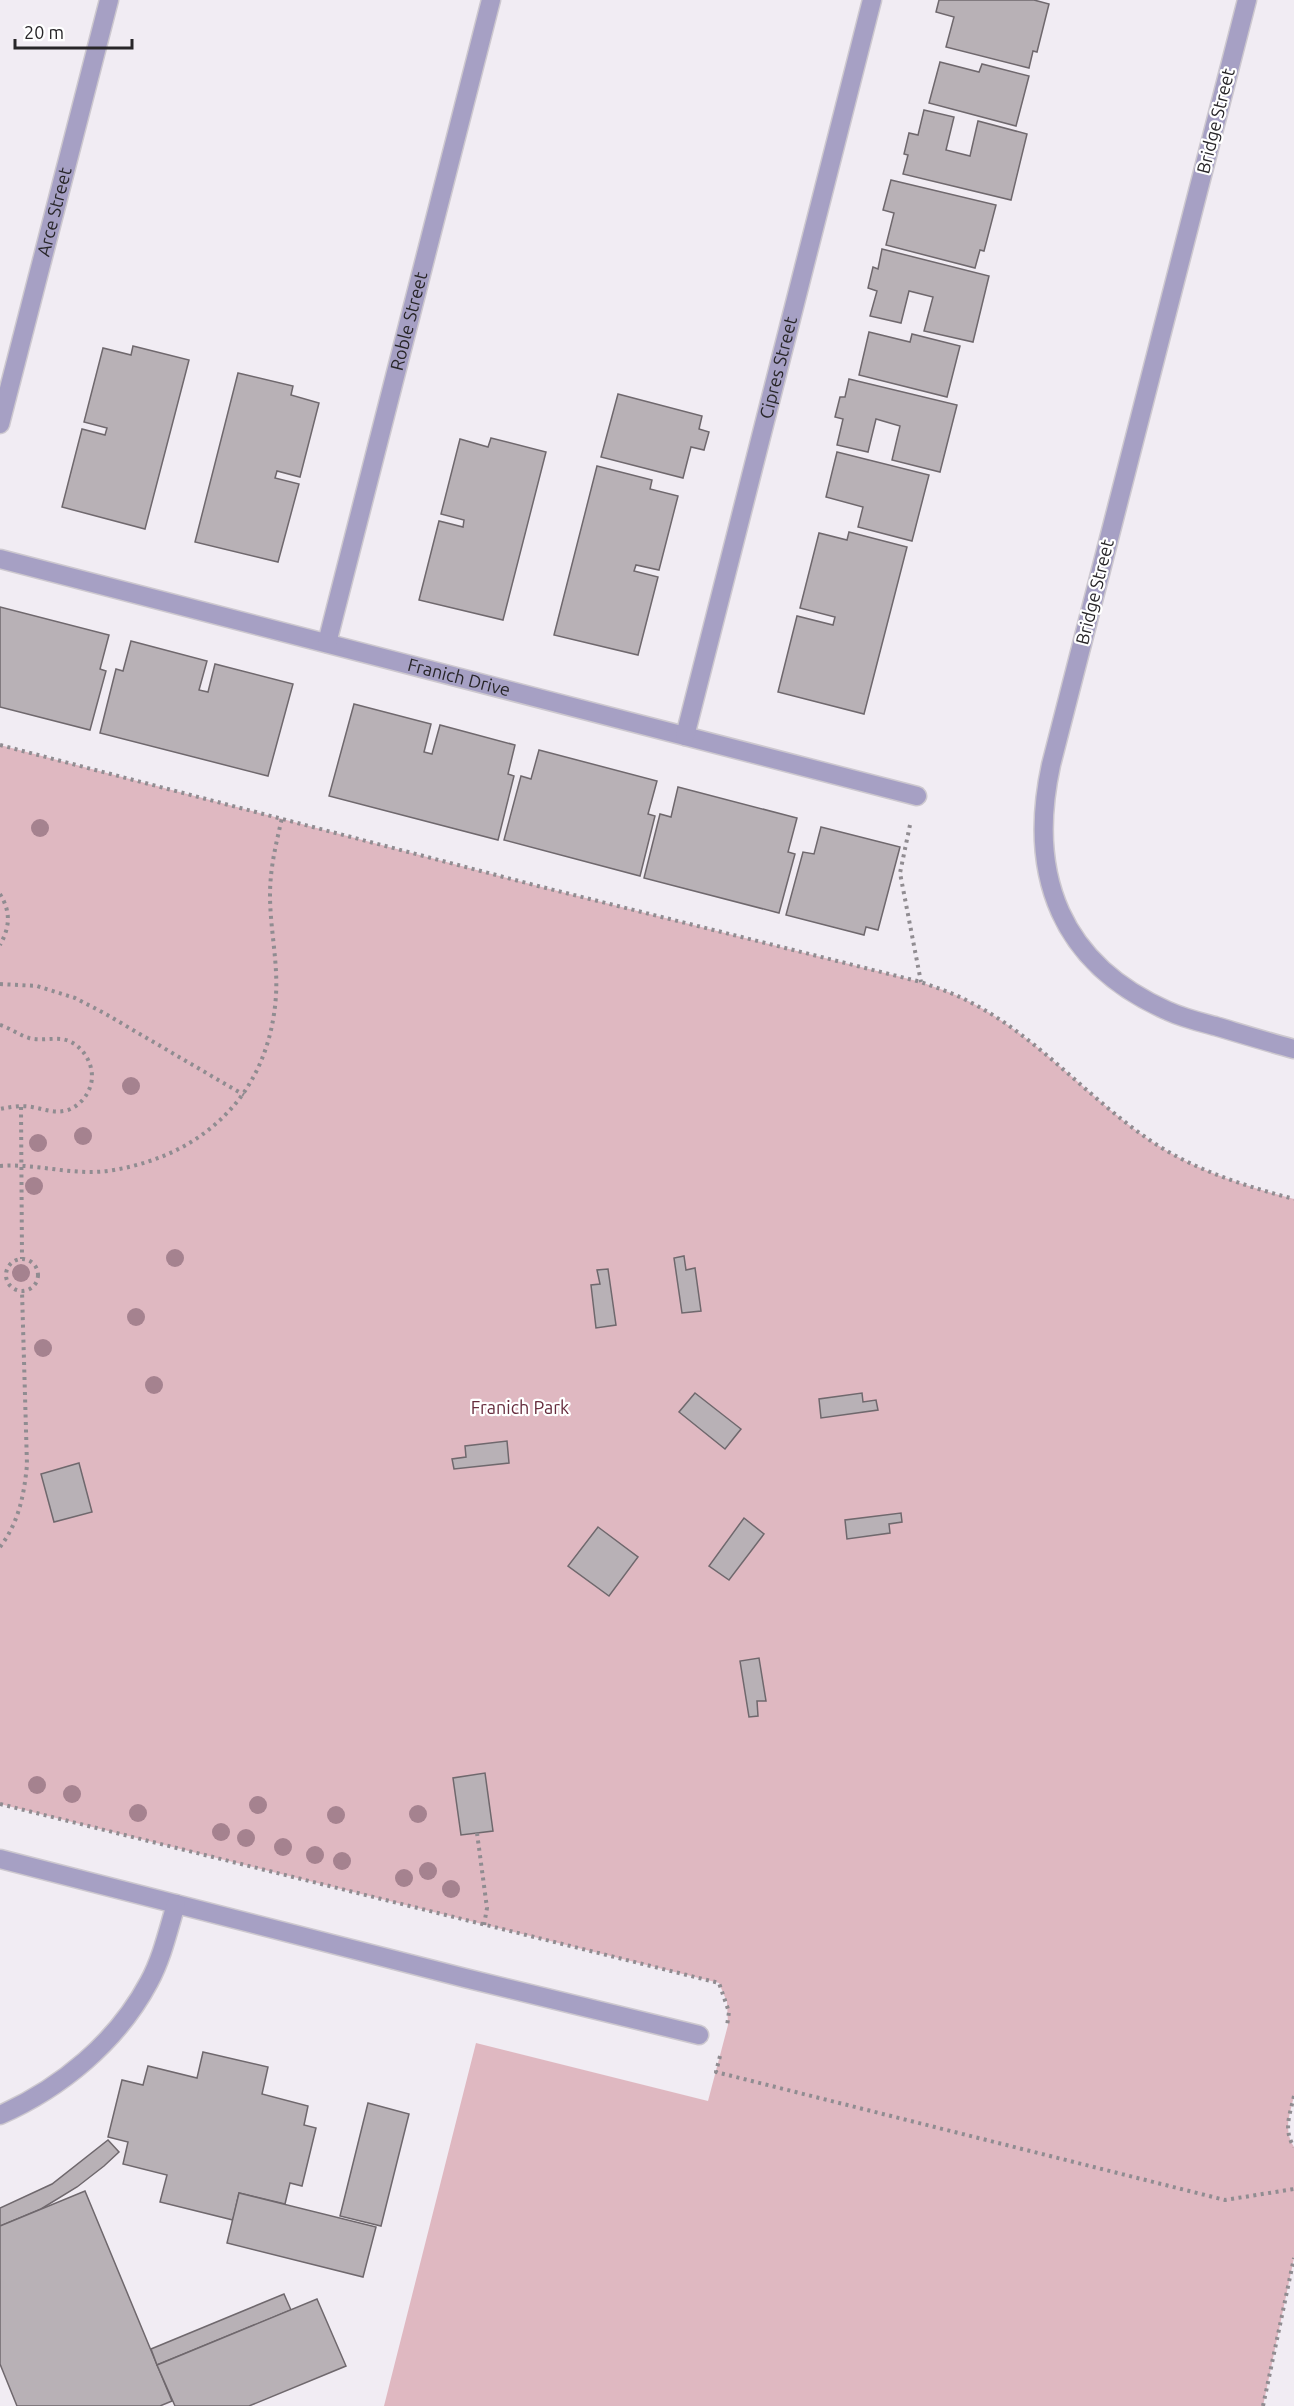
<svg xmlns="http://www.w3.org/2000/svg" width="1294" height="2406" font-family="Ubuntu,sans-serif">
<rect width="100%" height="100%" fill="#f1ecf3"/>
<path fill="#dfb8c1" d="M 0,745 L 538,886 L 921,982 C 937,988 953,993 968,1001 C 1038,1036 1089,1100 1154,1143 C 1197,1171 1245,1186 1294,1199 L 1294,2096 C 1290,2114 1283,2130 1294,2147 L 1294,2258 L 1263,2406 L 384,2406 L 476,2043 L 708,2101 L 728,2025 L 727,2002 L 719,1983 L 0,1804 Z"/>
<g fill="#b8b1b6" stroke="#6f686d" stroke-width="1.5">
<path d="M 939,0 L 1034,0 L 1049,4 L 1037,52 L 1033,51 L 1029,68 L 946,47 L 954,17 L 936,12 Z"/>
<path d="M 940,62 L 979,72 L 982,64 L 1029,76 L 1016,126 L 929,103 Z"/>
<path d="M 924,110 L 954,117 L 946,150 L 970,156 L 978,121 L 1027,134 L 1011,200 L 903,174 L 908,155 L 904,154 L 909,133 L 918,135 Z"/>
<path d="M 891,180 L 996,205 L 984,251 L 980,250 L 975,268 L 886,245 L 894,213 L 883,210 Z"/>
<path d="M 882,249 L 989,276 L 973,342 L 924,331 L 933,297 L 909,291 L 901,323 L 870,316 L 877,291 L 868,288 L 873,267 L 878,269 Z"/>
<path d="M 869,332 L 910,342 L 912,334 L 960,346 L 947,397 L 859,375 Z"/>
<path d="M 133,346 L 189,360 L 145,529 L 62,507 L 82,429 L 105,435 L 107,428 L 84,422 L 103,348 L 131,355 Z"/>
<path d="M 238,373 L 293,386 L 291,395 L 319,403 L 300,477 L 277,471 L 275,478 L 299,484 L 278,562 L 195,542 Z"/>
<path d="M 849,379 L 957,405 L 940,472 L 892,460 L 900,426 L 876,419 L 868,452 L 837,445 L 843,419 L 835,417 L 840,397 L 845,397 Z"/>
<path d="M 618,394 L 702,416 L 699,429 L 709,432 L 704,450 L 691,447 L 683,478 L 601,457 Z"/>
<path d="M 491,438 L 546,452 L 503,620 L 419,600 L 439,521 L 463,527 L 464,520 L 441,514 L 460,439 L 488,447 Z"/>
<path d="M 837,452 L 929,475 L 912,541 L 858,527 L 863,507 L 826,497 Z"/>
<path d="M 597,466 L 652,480 L 650,489 L 678,496 L 659,570 L 636,565 L 634,571 L 658,577 L 638,655 L 554,635 Z"/>
<path d="M 849,532 L 907,547 L 864,714 L 778,692 L 797,616 L 833,625 L 835,617 L 800,608 L 819,533 L 847,540 Z"/>
<path d="M 0,607 L 109,635 L 100,669 L 106,671 L 90,730 L 0,707 Z"/>
<path d="M 131,641 L 207,661 L 199,690 L 208,692 L 215,664 L 293,684 L 268,776 L 100,733 L 116,669 L 123,671 Z"/>
<path d="M 354,704 L 431,724 L 424,752 L 432,754 L 440,725 L 515,745 L 508,774 L 514,776 L 498,840 L 329,796 Z"/>
<path d="M 539,750 L 657,781 L 648,814 L 655,816 L 640,876 L 504,840 L 521,776 L 531,779 Z"/>
<path d="M 678,787 L 797,818 L 788,852 L 795,854 L 779,913 L 644,878 L 660,814 L 671,817 Z"/>
<path d="M 821,827 L 900,847 L 878,930 L 866,927 L 864,935 L 786,915 L 803,852 L 814,854 Z"/>
<path d="M 684,1256 L 686,1270 L 695,1268 L 701,1311 L 682,1313 L 674,1258 Z"/>
<path d="M 608,1269 L 616,1325 L 596,1328 L 591,1285 L 600,1284 L 597,1270 Z"/>
<path d="M 695,1393 L 741,1429 L 725,1449 L 679,1412 Z"/>
<path d="M 862,1393 L 863,1402 L 876,1400 L 878,1410 L 821,1418 L 819,1399 Z"/>
<path d="M 507,1441 L 509,1463 L 454,1469 L 452,1459 L 466,1457 L 465,1446 Z"/>
<path d="M 79,1463 L 92,1512 L 54,1522 L 41,1474 Z"/>
<path d="M 901,1513 L 902,1522 L 889,1524 L 890,1533 L 847,1539 L 845,1520 Z"/>
<path d="M 744,1518 L 764,1534 L 729,1580 L 709,1566 Z"/>
<path d="M 598,1527 L 638,1557 L 609,1596 L 568,1566 Z"/>
<path d="M 759,1658 L 766,1701 L 757,1701 L 758,1716 L 749,1717 L 740,1661 Z"/>
<path d="M 485,1773 L 493,1831 L 461,1835 L 453,1778 Z"/>
<path d="M 203,2052 L 268,2067 L 262,2094 L 308,2106 L 304,2125 L 316,2128 L 302,2186 L 290,2183 L 285,2204 L 239,2193 L 233,2220 L 160,2202 L 167,2175 L 123,2164 L 128,2142 L 108,2137 L 122,2080 L 143,2085 L 148,2066 L 197,2078 Z"/>
<path d="M 368,2103 L 409,2114 L 381,2226 L 340,2216 Z"/>
<path d="M 108,2140 L 119,2152 L 104,2166 L 77,2187 L 41,2209 L 0,2226 L 0,2208 L 52,2184 Z"/>
<path d="M 85,2191 L 172,2401 L 160,2406 L 17,2406 L 0,2364 L 0,2226 Z"/>
<path d="M 239,2193 L 376,2227 L 363,2277 L 227,2243 Z"/>
<path d="M 284,2294 L 291,2310 L 157,2365 L 151,2349 Z"/>
<path d="M 317,2299 L 346,2366 L 249,2406 L 175,2406 L 157,2365 Z"/>
</g>
<g fill="none" stroke-linecap="round" stroke-linejoin="round">
<g stroke="#cdc8cf" stroke-width="21">
<g id="minor">
<path d="M 1247,0 L 1051,765 C 1027,876 1061,964 1168,1011 C 1183,1018 1200,1022 1215,1026 C 1242,1034 1268,1042 1294,1049"/>
<path id="s1" d="M 0,424 L 109,0"/>
<path id="s2" d="M 0,559 L 917,796"/>
<path id="s3" d="M 327,643 L 491,0"/>
<path id="s4" d="M 685,736 L 872,0"/>
<path d="M 0,1859 L 465,1978 L 699,2035"/>
<path d="M 0,2115 C 61,2088 117,2042 149,1982 C 162,1958 168,1931 176,1904"/>
</g>
</g>
<g stroke="#908c91" stroke-width="4" stroke-dasharray="3 4.5" stroke-linecap="butt">
<path d="M 0,745 L 538,886 L 921,982 C 937,988 953,993 968,1001 C 1038,1036 1089,1100 1154,1143 C 1197,1171 1245,1186 1294,1199"/>
<path d="M 910,825 L 900,873 L 921,982"/>
<path d="M 0,894 C 11,912 10,927 0,945"/>
<path d="M 0,984 L 37,986 L 75,998 L 104,1013 L 244,1095"/>
<path d="M 0,1025 C 10,1028 19,1035 29,1038 C 40,1041 51,1038 61,1039 C 81,1041 96,1065 91,1084 C 88,1096 79,1106 68,1110 C 55,1114 44,1109 32,1107 C 21,1105 10,1107 0,1109"/>
<path d="M 21,1107 L 22,1259"/>
<path d="M 0,1166 C 38,1163 75,1177 114,1170 C 207,1154 270,1091 276,995 C 278,962 270,928 270,895 C 270,868 276,844 282,818"/>
<circle cx="22" cy="1275" r="16"/>
<path d="M 0,1547 C 19,1522 24,1495 27,1465 L 22,1291"/>
<path d="M 0,1804 L 719,1983 L 729,2012 L 727,2026"/>
<path d="M 477,1833 L 487,1908 L 484,1925"/>
<path d="M 720,2056 L 716,2072 L 1225,2200 L 1294,2189"/>
<path d="M 1294,2096 C 1290,2114 1283,2130 1294,2147"/>
<path d="M 1263,2406 L 1294,2258"/>
</g>
<use href="#minor" stroke="#a6a0c4" stroke-width="18"/>
</g>
<g fill="#a5828f">
<circle cx="40" cy="828" r="9"/>
<circle cx="131" cy="1086" r="9"/>
<circle cx="83" cy="1136" r="9"/>
<circle cx="38" cy="1143" r="9"/>
<circle cx="34" cy="1186" r="9"/>
<circle cx="175" cy="1258" r="9"/>
<circle cx="21" cy="1273" r="9"/>
<circle cx="136" cy="1317" r="9"/>
<circle cx="43" cy="1348" r="9"/>
<circle cx="154" cy="1385" r="9"/>
<circle cx="37" cy="1785" r="9"/>
<circle cx="72" cy="1794" r="9"/>
<circle cx="258" cy="1805" r="9"/>
<circle cx="138" cy="1813" r="9"/>
<circle cx="418" cy="1814" r="9"/>
<circle cx="336" cy="1815" r="9"/>
<circle cx="221" cy="1832" r="9"/>
<circle cx="246" cy="1838" r="9"/>
<circle cx="283" cy="1847" r="9"/>
<circle cx="315" cy="1855" r="9"/>
<circle cx="342" cy="1861" r="9"/>
<circle cx="428" cy="1871" r="9"/>
<circle cx="404" cy="1878" r="9"/>
<circle cx="451" cy="1889" r="9"/>
</g>
<g text-anchor="middle" stroke-width="4.5" stroke-linejoin="round" paint-order="stroke">
<g font-size="18" fill="#282629" stroke="#fff">
<text transform="translate(1216 121) rotate(-76)" y="6">Bridge Street</text>
<text dy="6" stroke="none"><textPath href="#s1" startOffset="219">Arce Street</textPath></text>
<text dy="6" stroke="none"><textPath href="#s3" startOffset="332">Roble Street</textPath></text>
<text dy="6" stroke="none"><textPath href="#s4" startOffset="380">Cipres Street</textPath></text>
<text transform="translate(1095 592) rotate(-76)" y="6">Bridge Street</text>
<text dy="6" stroke="none"><textPath href="#s2" startOffset="474">Franich Drive</textPath></text>
</g>
<g font-size="18" fill="#662c3d" stroke="#fff">
<text x="520" y="1414">Franich Park</text>
</g>
</g>
<path d="M15 39v9h117v-9" fill="none" stroke="#282629" stroke-width="3"/>
<text x="24" y="39" font-size="18" fill="#282629" stroke="#ffffff" stroke-width="4.5" paint-order="stroke">20 m</text>
</svg>
